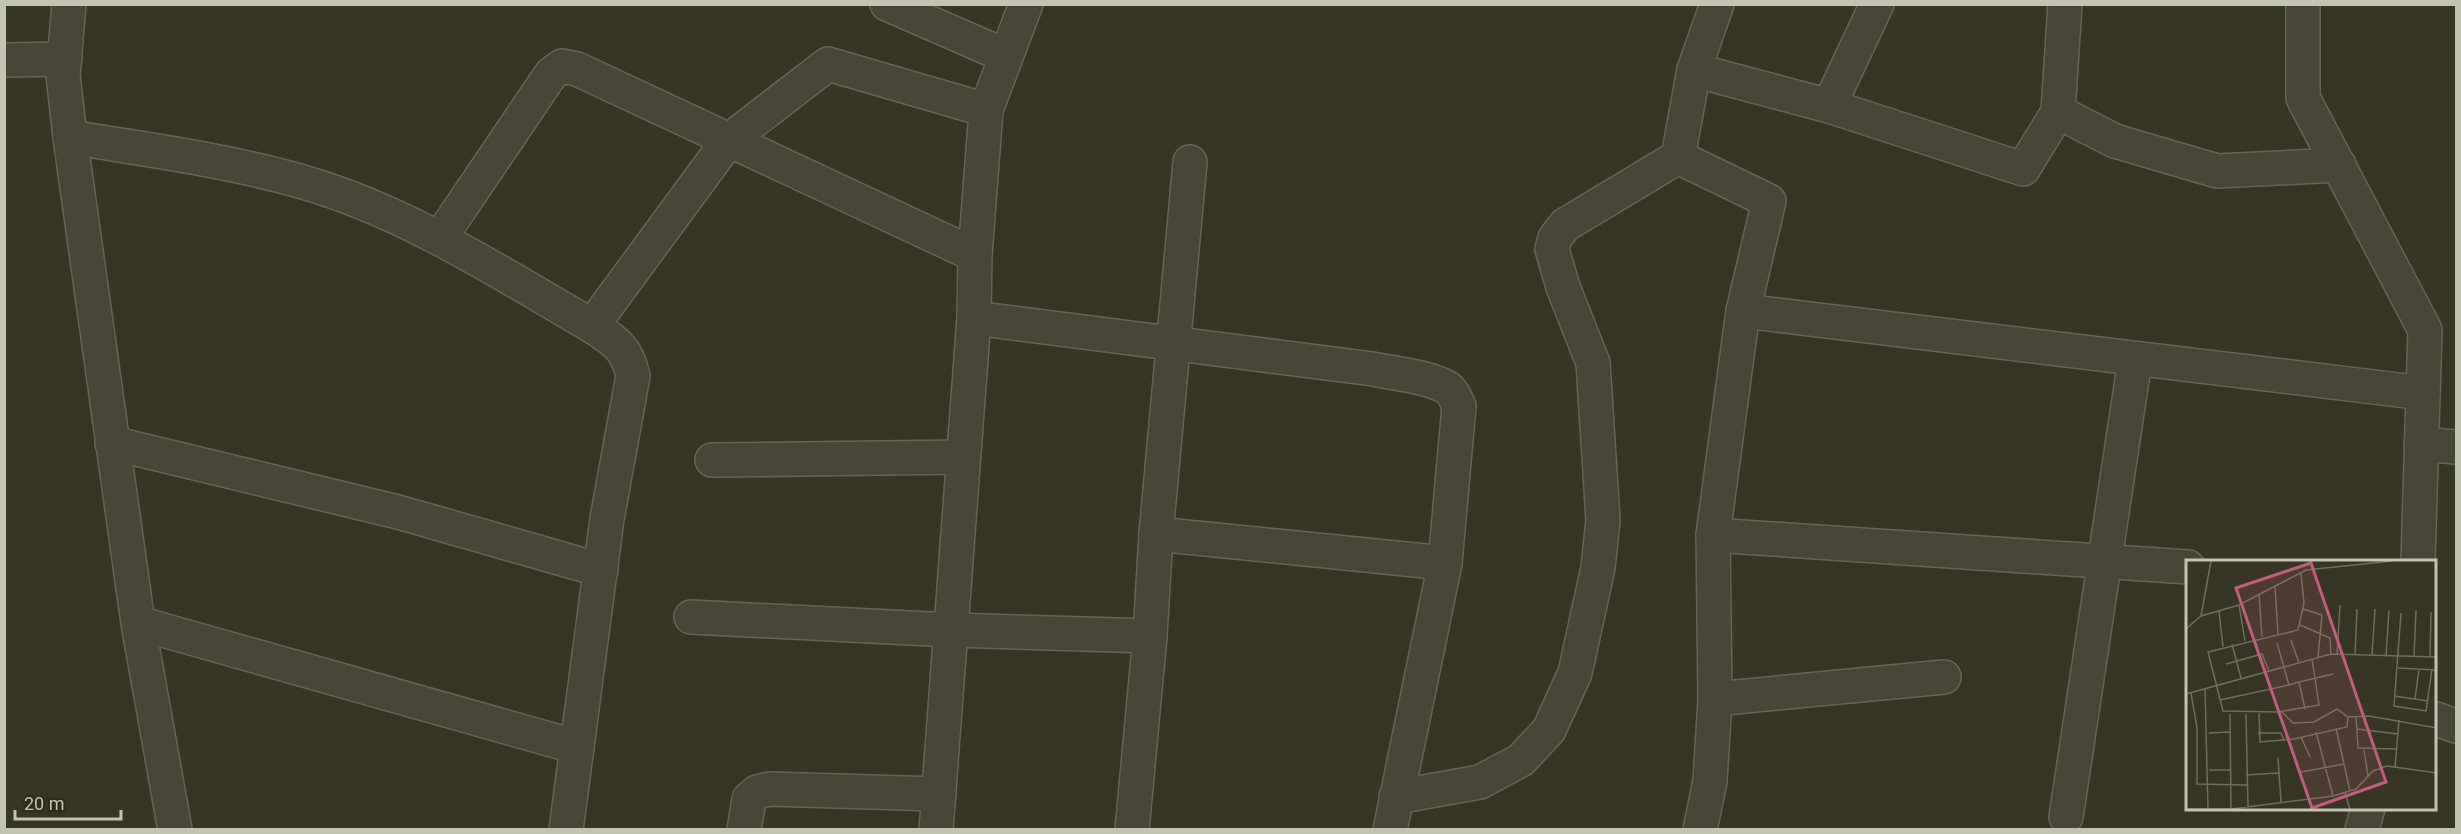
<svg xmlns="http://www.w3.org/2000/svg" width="2461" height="834" font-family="Roboto,sans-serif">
<rect width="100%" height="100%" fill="#373523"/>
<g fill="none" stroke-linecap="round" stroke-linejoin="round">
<g stroke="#656454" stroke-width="36">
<g id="street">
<path d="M 69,4 L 63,75 L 70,137 L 138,623 L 175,830"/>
<path d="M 887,4 L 1006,56"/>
<path d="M 2303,4 L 2303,98 L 2425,330 L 2418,561"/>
<path d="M 4,60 L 65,59"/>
<path d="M 1694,70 L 1829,106 L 2023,169 L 2058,112 L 2065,4"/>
<path d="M 1829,106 L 1877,4"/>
<path d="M 2058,112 L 2115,141 L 2217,171 L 2339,165"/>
<path d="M 70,137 C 148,150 227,160 303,182 C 407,212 499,272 592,326 C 615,341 627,348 633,376 L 607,519 L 566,830"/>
<path d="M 1678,157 L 1769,201 L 1743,311 L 1713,535 L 1715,699 L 1710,781 L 1700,830"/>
<path d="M 440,238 L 551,74 L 562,66 L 577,69 L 975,255"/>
<path d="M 1743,311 L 2423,393"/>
<path d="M 974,318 L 1373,369 C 1396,374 1425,376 1446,387 C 1453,391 1456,400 1459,406 L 1445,563 L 1390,830"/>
<path d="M 592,326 L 728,141 L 828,64 L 986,110"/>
<path d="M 112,443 L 398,512 L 601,570"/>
<path d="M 2421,444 L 2456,447"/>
<path d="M 712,460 L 963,457"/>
<path d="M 1156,534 L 1190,162"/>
<path d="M 1713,535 L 2188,567"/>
<path d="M 691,617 L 950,630 L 1150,636 L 1156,534 L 1445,563"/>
<path d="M 138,623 L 577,747"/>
<path d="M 1715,699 L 1944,677"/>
<path d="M 2436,719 L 2456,726"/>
<path d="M 1396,797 L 1480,782 L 1521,760 L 1549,730 L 1575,673 L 1598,568 L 1603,520 L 1593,363 L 1563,287 L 1552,249 L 1555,238 L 1565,225 L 1678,157 L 1694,70 L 1717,4"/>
<path d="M 2066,817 L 2135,360"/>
<path d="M 744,830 L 749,799 L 757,792 L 769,789 L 939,794"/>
<path d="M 936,830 L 974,318 L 975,255 L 986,110 L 1026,4"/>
<path d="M 1132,830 L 1150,636"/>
<path d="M 2362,830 L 2368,808"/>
</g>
</g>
<use href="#street" stroke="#474636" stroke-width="33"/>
</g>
<g transform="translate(2186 560)">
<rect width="250" height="250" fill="#373523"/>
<path fill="none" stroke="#6f6e5c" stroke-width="1.5" d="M 115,13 L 118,43 L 112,70 L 22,92 L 37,151 L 92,152 L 133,145 L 126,99M 89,26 L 92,74M 73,34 L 76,77M 53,45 L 59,81M 117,49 L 136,55 L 132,97M 33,51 L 37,87M 215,53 L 208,146 L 240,151 L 246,109M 15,56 L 25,1M 114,65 L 144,78 L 145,94M 0,69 L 15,56 L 53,45 L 120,10 L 206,1M 105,80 L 113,103M 91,83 L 103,125 L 113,122 L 119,149M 46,84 L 55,118M 151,94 L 154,45M 169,95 L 171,49M 186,95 L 189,49M 200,96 L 203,50M 228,97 L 230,50M 244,97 L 245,52M 40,104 L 76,94 L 83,111M 212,108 L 251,110M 113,122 L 147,114M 19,129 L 22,249M 5,133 L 11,168 L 11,224 L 61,225M 0,134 L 145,94 L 251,97M 208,136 L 242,141M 229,139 L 233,109M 34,140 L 103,125M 96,152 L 107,163 L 128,162 L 151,149 L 162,157 L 183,156 L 251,168M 73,153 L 74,182 L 108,179 L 161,167 L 162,157M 44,154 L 45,249M 60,154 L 62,247M 170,156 L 172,188 L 211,189M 150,168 L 164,231M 171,169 L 212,174M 130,172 L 147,236M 23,173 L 44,172M 72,173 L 95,173 L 98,180M 115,177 L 124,197M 178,190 L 182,216M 92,198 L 95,242M 209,207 L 213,160M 23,210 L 45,210M 115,212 L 158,204M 60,215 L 93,213M 159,232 L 164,250M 0,249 L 45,249 L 147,236 L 170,229 L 187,211 L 201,206 L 251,213"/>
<path fill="#c25c7d" fill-opacity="0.15" stroke="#c25c7d" stroke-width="3" d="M 125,3 L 200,222 L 126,248 L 50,28 Z"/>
<rect width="250" height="250" fill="none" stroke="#c3c3b1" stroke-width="3"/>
</g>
<rect width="2461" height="834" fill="none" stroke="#c3c3b1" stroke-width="12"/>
<path d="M15 810v9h106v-9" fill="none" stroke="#c3c3b1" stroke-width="3"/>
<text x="24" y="810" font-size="18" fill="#c3c3b1" stroke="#2c2b1c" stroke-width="4.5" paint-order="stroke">20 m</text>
</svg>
